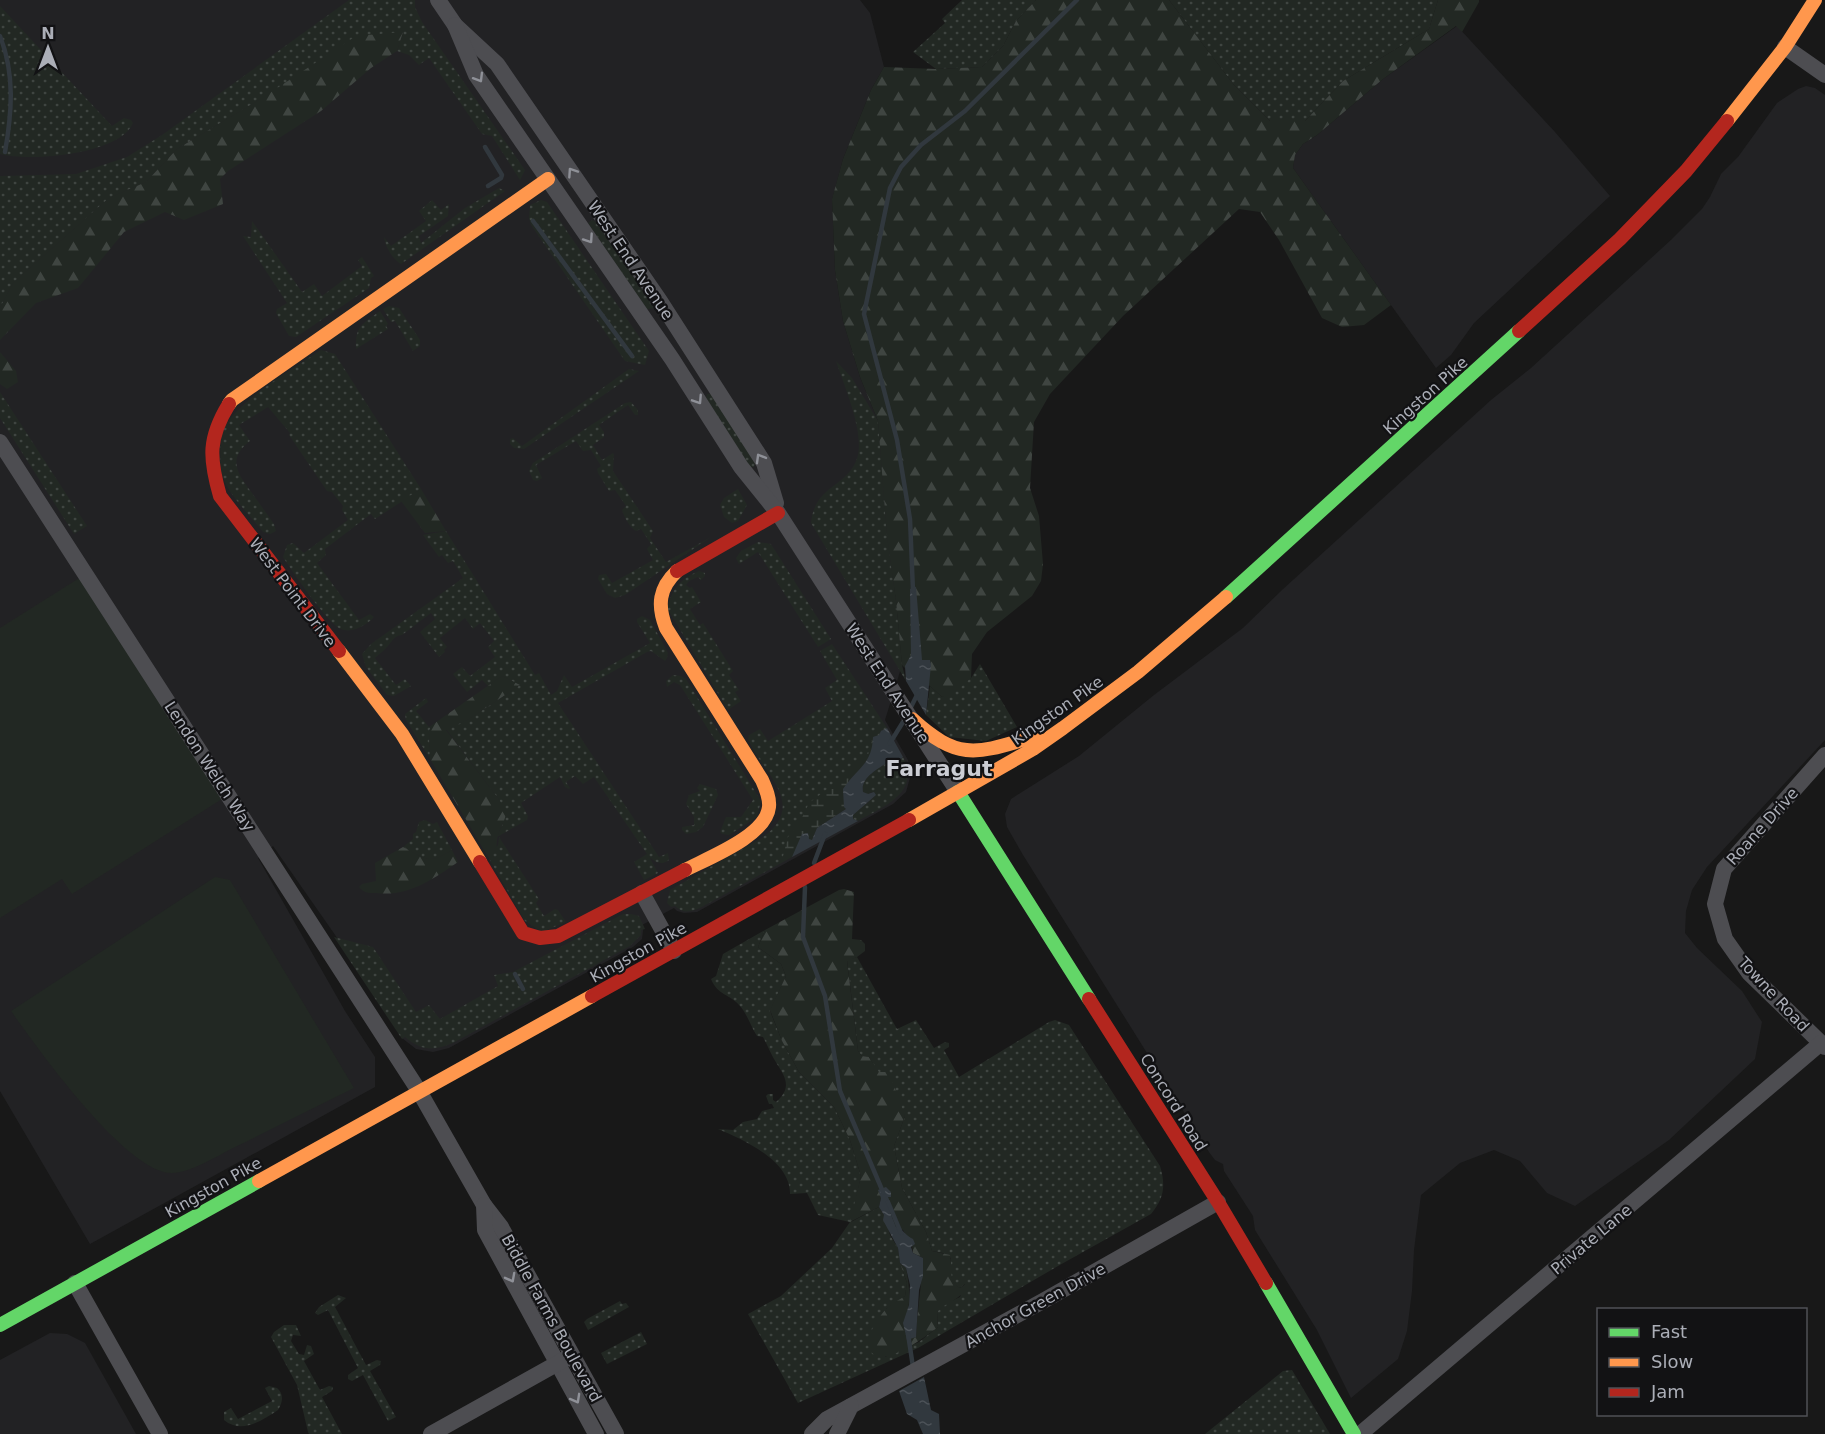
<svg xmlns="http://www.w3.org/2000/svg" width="1825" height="1434" font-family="'DejaVu Sans',sans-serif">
<defs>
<pattern id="grass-dots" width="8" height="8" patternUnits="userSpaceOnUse" patternTransform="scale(1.5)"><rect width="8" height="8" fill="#222823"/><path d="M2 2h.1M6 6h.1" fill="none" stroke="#3f4541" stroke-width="1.8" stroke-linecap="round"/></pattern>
<pattern id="forest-firs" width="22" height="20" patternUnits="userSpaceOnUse" patternTransform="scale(1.5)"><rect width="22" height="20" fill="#222823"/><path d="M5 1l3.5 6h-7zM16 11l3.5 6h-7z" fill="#3f4541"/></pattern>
<pattern id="wetland-marsh" width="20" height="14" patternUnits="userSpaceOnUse" patternTransform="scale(1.5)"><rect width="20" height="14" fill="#222823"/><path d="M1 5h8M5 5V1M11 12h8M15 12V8" fill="none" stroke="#3f4541"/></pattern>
<pattern id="water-ripples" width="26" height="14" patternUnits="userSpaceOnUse" patternTransform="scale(1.5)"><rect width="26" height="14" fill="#31383e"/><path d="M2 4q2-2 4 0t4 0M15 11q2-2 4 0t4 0" fill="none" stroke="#4c5258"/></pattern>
</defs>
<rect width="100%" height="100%" fill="#181818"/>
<g fill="#222224">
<path d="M 0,0 L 860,0 L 870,13 L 884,67 L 871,90 L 843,159 L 832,200 L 835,270 L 843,321 L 860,377 L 878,421 L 902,665 L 885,720 L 908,760 L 911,774 L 906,792 L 893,804 L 697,912 L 684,913 L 677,911 L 674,908 L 642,925 L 643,931 L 642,939 L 633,947 L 449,1048 L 433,1052 L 416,1049 L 402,1038 L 340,942 L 273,846 L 258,858 L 345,1011 L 375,1057 L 375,1087 L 90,1244 L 0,1091 Z"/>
<path d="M 1457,26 L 1555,132 L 1610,196 L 1474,323 L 1451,355 L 1436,368 L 1293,168 L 1295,155 L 1303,144 L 1317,135 L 1383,79 Z"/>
<path d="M 1806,86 L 1815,88 L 1825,95 L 1825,740 L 1707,867 L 1692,890 L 1686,911 L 1685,933 L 1697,948 L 1742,991 L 1762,1022 L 1755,1059 L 1669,1140 L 1575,1206 L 1547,1193 L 1520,1161 L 1494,1150 L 1460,1163 L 1421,1195 L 1414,1250 L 1412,1291 L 1407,1331 L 1398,1359 L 1351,1398 L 1317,1330 L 1255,1230 L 1253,1216 L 1224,1171 L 1223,1164 L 1215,1160 L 1209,1152 L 1023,855 L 1007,827 L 1005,814 L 1011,799 L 1079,756 L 1154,695 L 1243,628 L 1282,590 L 1491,400 L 1531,368 L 1672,239 L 1702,209 L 1710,197 L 1721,174 L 1738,157 L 1777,103 L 1798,89 Z"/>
<path d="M 50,1333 L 67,1334 L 85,1343 L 136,1434 L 0,1434 L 0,1360 Z"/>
</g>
<g fill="url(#grass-dots)">
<path d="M 349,0 L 415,0 L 415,7 L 422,22 L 525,170 L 520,180 L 492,136 L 482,134 L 429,58 L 419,65 L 409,55 L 397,51 L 403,32 L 259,100 L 177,149 L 146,182 L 109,198 L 13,283 L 0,308 L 0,176 L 76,174 L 127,157 L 162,135 Z"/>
<path d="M 962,0 L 1036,0 L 1016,21 L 1003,46 L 982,67 L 936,69 L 913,52 L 945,23 L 942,19 Z"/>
<path d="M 1169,0 L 1438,0 L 1429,29 L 1343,81 L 1305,121 L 1270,121 L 1234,85 Z"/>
<path d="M 0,6 L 112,126 L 124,118 L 131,120 L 133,123 C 120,155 29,162 0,154 Z"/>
<path d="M 499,188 L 505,191 L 401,264 C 393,260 385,246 384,237 L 391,246 L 426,221 L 419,211 L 432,200 L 441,210 L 449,204 L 448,216 L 419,236 L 421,243 L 465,208 Z"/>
<path d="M 541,200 L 547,202 L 649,351 L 645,365 L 625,361 L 531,225 L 529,218 L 530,205 Z"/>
<path d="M 592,220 L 596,222 L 655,308 L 647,309 L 588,223 Z"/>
<path d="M 252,221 L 302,292 L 314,284 L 322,296 L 362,266 L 358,260 L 362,257 L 374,276 L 371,278 L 369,288 L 296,337 L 289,336 L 276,313 L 277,309 L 287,303 L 243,236 L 251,237 Z"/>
<path d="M 389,306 L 399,308 L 420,340 L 420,346 L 413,351 L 395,321 L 391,322 L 383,309 Z"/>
<path d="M 380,311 L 388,324 L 386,326 L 388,329 L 356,349 C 355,326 362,324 380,311 Z"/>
<path d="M 321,350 L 335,354 L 421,489 L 375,519 L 371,514 L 325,549 L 326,555 L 317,563 L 359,620 L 370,614 L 374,617 C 367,625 352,634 341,629 C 328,624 292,571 283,557 L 287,545 L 293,543 L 304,553 L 348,520 L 342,510 L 343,506 L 332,492 L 327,491 L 289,435 L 290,433 L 268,407 L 239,425 L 250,441 C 227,459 237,473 252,493 C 259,503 267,514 274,524 L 276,531 L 270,534 L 263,532 C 249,514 226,493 221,471 C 220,464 220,440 222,433 C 232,403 295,368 321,350 Z"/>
<path d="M 836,361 L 852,378 L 878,421 L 887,536 L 896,601 L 902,665 L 906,681 L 811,523 C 815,485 845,488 856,461 C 867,437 844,386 836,361 Z"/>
<path d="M 629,369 L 639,371 L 524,449 L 514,448 L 510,444 L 510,439 L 513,438 L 522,446 Z"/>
<path d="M 0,392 L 87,526 L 74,534 L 0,418 Z"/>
<path d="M 707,394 L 712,394 L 755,463 L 754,467 L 750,467 L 706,398 Z"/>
<path d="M 631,402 L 638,410 L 638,415 L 635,415 L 628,405 L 599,425 L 604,432 L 604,437 L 593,445 L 602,460 L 613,453 L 614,455 L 613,471 L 653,531 L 650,538 L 666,562 L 711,537 L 625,595 L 615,598 L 607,594 L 598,579 L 599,575 L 606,574 L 612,583 L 653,560 L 647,549 L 651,544 L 641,529 L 636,531 C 630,528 624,517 622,510 L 626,506 L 615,490 L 609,491 L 598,473 L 597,469 L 601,466 L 591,450 L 583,451 L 576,441 L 536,465 L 542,478 L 537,481 L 533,480 L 529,471 L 533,463 L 625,403 Z"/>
<path d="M 738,489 L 747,505 L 738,521 L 732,523 L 724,517 L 720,505 L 724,498 Z"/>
<path d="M 446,531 L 535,675 L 539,673 L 551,695 L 557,691 L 564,675 L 572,687 L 650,643 L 637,622 L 637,619 L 642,616 L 650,620 L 668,653 L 667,658 L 665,661 L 651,651 L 647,652 L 558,703 L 659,857 L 668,853 L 669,860 C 661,866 656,862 650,858 L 658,873 L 644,880 L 634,862 L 647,854 L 594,777 L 583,784 L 575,776 L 566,782 L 570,788 L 569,789 L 565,787 L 560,777 L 521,803 L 528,816 L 527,820 L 497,837 L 503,823 L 500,801 L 446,729 L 469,719 L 520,685 L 502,676 L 488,686 L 482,680 L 467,692 L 453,674 L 462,667 L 470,676 L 495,657 L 488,647 L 494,641 L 480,623 L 473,629 L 465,618 L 440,638 L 447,647 L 444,650 L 445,652 L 439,657 L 420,632 L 435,619 L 431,613 L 402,635 C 393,636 393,641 387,647 C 384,651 379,654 375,658 L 396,685 L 405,679 L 411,686 L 394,696 L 387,695 L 366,667 L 362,654 L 371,644 L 463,578 L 453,561 L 448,563 L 442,555 L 439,557 L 423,535 Z"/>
<path d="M 758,542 L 771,544 L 831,639 L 818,647 L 758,552 L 739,564 L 736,558 L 741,551 Z"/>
<path d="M 699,571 L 705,573 L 705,576 L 701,580 L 698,577 L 689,581 L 686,585 L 690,588 L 692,587 L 701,602 L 690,609 L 700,625 L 703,623 L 733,671 L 729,675 L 739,690 L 735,692 L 741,701 L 728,710 L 667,608 C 673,588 680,579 699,571 Z"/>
<path d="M 832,644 L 887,728 L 881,731 L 873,751 L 800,842 L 792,857 L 700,908 C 689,912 684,914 675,906 L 671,907 L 667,903 L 670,890 L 760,839 C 810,805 764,776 748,739 L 749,735 L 760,729 L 768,741 L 832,701 L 825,688 L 837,680 L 820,651 Z"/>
<path d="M 980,664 L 1017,727 L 986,741 L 949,737 L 926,715 L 930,686 L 942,697 L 971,678 Z"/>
<path d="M 673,675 L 681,676 L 686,679 L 761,801 L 757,817 L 729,835 L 722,834 L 720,832 L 726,817 L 741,817 L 753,800 L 680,685 L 674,682 L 667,687 L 666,681 Z"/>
<path d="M 426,698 L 428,702 L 416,711 L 429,727 L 432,725 L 429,731 L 430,759 L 406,720 L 405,714 Z"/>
<path d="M 903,757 C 921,793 884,806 858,821 L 853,819 L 853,815 L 874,797 L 872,792 L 868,794 L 863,792 C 860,777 879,769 889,761 L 893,758 L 901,759 Z"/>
<path d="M 700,784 L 716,789 L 718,795 L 703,827 L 696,832 L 686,834 L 682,830 L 682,827 L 694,825 L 694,817 L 686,804 L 689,795 L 700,791 L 697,788 Z"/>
<path d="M 425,820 L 433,824 L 437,822 L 452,850 C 428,865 426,859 403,847 L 413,839 L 413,834 L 416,832 L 419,822 Z"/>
<path d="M 499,837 L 539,899 L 536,903 L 544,916 L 555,909 L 558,910 L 566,922 L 542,932 L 525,921 L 487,855 L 498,845 Z"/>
<path d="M 623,914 L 631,914 L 639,916 L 645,929 L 641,930 L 641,935 L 630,946 L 453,1043 C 434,1051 421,1051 405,1037 L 402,1039 L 334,937 L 373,947 L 416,1012 L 429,1005 L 440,1019 L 498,986 L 494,975 L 513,972 Z"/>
<path d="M 765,930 L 758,947 L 781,964 L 786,976 L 770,1011 L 782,1041 L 799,1072 L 834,1107 L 850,1140 L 861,1176 L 851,1222 L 879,1207 L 884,1215 L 890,1235 L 898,1248 L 900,1263 L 907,1283 L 905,1296 L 886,1309 L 885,1357 L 919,1342 L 938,1327 L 937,1312 L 943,1305 L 960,1297 L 965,1284 L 960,1288 C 948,1283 951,1269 951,1258 L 943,1253 L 932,1251 L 926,1232 L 902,1188 L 894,1146 L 905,1116 L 869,1057 L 862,1056 L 858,1051 L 847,960 L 857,957 L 897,1029 L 916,1020 L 934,1048 L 945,1042 L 949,1043 L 949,1047 L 944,1050 L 959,1077 L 1049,1022 L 1055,1020 L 1069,1025 L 1160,1166 C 1166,1186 1164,1198 1151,1214 L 1058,1266 L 918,1348 L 798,1403 L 748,1314 L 781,1296 L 832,1248 L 850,1222 L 818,1215 L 807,1193 L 790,1194 C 791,1161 744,1140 718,1129 L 733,1130 L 743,1122 L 757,1119 L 762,1111 L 774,1108 L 772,1104 L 769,1104 L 766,1096 L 768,1094 L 773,1094 L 773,1100 L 776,1102 C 792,1088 786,1078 777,1064 C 771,1055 768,1046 763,1037 L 757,1036 C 751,1027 747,1013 739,1005 C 730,994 718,996 711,979 L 716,976 L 723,954 Z"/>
<path d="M 338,1295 L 346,1298 L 335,1307 L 366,1365 L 377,1360 L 381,1361 L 380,1365 L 370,1371 L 396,1417 L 388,1421 L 363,1375 L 352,1381 L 348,1379 L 348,1375 L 358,1368 L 328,1310 L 318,1315 L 315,1313 L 319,1307 Z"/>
<path d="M 620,1301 L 622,1304 L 626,1303 L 629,1307 L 588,1330 L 584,1322 L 587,1319 Z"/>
<path d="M 284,1325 L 296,1325 L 301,1336 L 293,1335 L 291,1341 L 299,1354 L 304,1355 L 307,1345 L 311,1346 L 314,1354 L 304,1361 L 320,1390 L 329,1386 L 333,1387 L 332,1391 L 322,1397 L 342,1434 L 309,1434 L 308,1432 L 297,1385 L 271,1337 L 274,1332 Z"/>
<path d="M 641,1332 L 647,1344 L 607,1364 L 601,1353 Z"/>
<path d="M 1292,1370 L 1330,1434 L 1205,1434 L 1283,1371 Z"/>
<path d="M 269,1386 L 277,1388 C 284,1394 283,1402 278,1410 C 260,1422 241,1434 224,1420 L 224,1412 L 231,1408 L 238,1419 L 272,1401 L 265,1388 Z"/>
</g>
<g fill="url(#forest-firs)">
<path d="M 1036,0 L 1169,0 L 1234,85 L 1270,121 L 1305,121 L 1343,81 L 1429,29 L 1438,0 L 1479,0 L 1479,2 L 1462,32 L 1456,26 L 1383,79 L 1317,135 L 1303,144 L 1295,155 L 1293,168 L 1391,305 L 1364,325 L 1342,327 L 1322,318 L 1279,240 L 1260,212 L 1239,209 L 1123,316 L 1050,394 L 1034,422 L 1030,488 L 1039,516 L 1043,564 L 1041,581 L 1032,596 L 987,632 L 972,654 L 971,678 L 955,692 L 942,697 L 930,686 L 911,674 L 902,665 L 896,601 L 887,536 L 878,421 L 860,377 L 843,321 L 835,270 L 832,199 L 843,159 L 871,90 L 884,67 L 936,69 L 982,67 L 1003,46 L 1016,21 Z"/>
<path d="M 403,32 L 397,51 L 371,68 L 321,111 L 228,171 L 220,179 L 223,204 L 184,220 L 165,212 L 124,232 L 78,288 L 36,303 L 0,340 L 0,308 L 13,283 L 109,198 L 146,182 L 177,149 L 259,100 L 356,36 Z"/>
<path d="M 0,352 L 16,371 L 18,382 L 7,389 L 0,384 Z"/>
<path d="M 421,489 L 446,531 L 425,533 L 401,501 Z"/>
<path d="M 502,676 L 520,685 L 469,719 L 446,730 L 500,801 L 506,815 C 504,822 500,828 498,835 C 495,847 500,848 487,855 L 430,759 L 429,731 L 432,725 Z"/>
<path d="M 403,847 C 426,859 428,865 452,850 L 458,862 C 432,880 408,897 376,893 C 368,893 364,893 359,887 L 362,884 L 376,881 L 375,863 Z"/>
<path d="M 844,889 L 854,892 L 852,939 L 861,940 L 865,944 L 865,951 L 857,957 L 847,961 L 858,1051 L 862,1056 L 869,1057 L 879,1072 L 889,1072 L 905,1116 L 894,1146 L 902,1188 L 926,1232 L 932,1251 L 950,1255 C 953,1267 947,1281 960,1288 L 966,1284 C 965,1299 947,1301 937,1312 L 938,1327 C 927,1336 891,1362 877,1356 C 857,1348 877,1319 886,1309 C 891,1304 899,1300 905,1296 L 907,1283 L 900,1263 L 906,1268 C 908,1279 910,1290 909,1302 C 908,1320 902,1318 907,1339 L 916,1337 C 917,1310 922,1284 923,1258 L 913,1253 L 912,1245 L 903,1230 L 896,1228 L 890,1212 L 890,1203 L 881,1198 L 879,1207 L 850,1222 L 861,1176 L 850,1140 L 834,1107 L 799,1072 L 782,1041 L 770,1010 L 786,976 L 781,964 L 758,947 L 765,930 L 839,890 Z"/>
</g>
<path fill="url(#wetland-marsh)" d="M 873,737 C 872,759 863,767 848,781 L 847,808 L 817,828 L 812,840 L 800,842 L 792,857 L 782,860 L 788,837 L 800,822 L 809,803 L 856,767 L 867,754 Z"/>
<g fill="#222823">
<path d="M 81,577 L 222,799 L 72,894 L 62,879 L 0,918 L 0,628 Z"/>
<path d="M 215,877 L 230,880 L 354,1088 C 313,1108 272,1129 231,1149 C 216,1157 189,1173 172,1173 C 127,1174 37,1048 11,1011 Z"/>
</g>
<g fill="url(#water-ripples)">
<path d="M 916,587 L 922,660 L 930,660 L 931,665 L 926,715 L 906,681 L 905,666 L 911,655 L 910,589 Z"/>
<path d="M 887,728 L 903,757 L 901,759 L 893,758 L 889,761 C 879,769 860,777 863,792 L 868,794 L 874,792 L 876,795 L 853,815 L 853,819 L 858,821 L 792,857 L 802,834 L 808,833 L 809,839 L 812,840 L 817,828 L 846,809 L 844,807 L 843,789 C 857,768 872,765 873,737 L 879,735 L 881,731 Z"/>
<path d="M 886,1187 L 891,1192 L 891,1197 L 888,1197 L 890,1202 L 890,1212 L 896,1227 C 904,1230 906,1236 913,1239 L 915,1244 L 911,1247 L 913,1253 L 923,1258 L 923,1276 L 919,1290 L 916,1337 L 907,1340 L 903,1323 L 909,1305 L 910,1285 L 906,1268 L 900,1263 L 898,1248 L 883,1220 L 884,1215 L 879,1207 L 881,1198 L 878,1190 Z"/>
<path d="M 924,1377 L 931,1410 L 939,1414 L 940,1434 L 923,1434 L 917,1420 L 907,1414 L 899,1391 Z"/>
</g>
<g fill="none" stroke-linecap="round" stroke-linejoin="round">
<g stroke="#31383e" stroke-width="4.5">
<path d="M 0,36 C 15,74 12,112 5,152"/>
<path d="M 485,147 L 502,175 L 501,178 L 488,186"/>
<path d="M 533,221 L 632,356"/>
<path d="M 913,591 L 910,519 L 897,440 L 864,314 L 890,188 L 901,167 L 921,145 L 965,111 L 1077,0"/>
<path d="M 910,709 L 918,693"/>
<path d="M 890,743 L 903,722"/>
<path d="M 814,863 L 825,834"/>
<path d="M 805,887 L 803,937 L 825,996 L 840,1091 L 883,1192"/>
<path d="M 515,974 L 523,989"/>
<path d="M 888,1202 L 901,1233"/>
<path d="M 908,1334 L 913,1367"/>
</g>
<g stroke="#4d4d51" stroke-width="16">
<path d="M 438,0 L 455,25 L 497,64 L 660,301 L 764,463 L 776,503"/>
<path d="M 455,25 L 476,75 L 672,359 L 741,467 L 778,513 L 958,792"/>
<path d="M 1785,47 L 1825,75"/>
<path d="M 0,442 L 419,1091 L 484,1205 L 501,1227 L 616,1434"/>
<path d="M 1825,755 L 1724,869 L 1715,904 L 1725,939 L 1749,973 L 1825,1047"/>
<path d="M 642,893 L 674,951"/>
<path d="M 484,1205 L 485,1230 L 596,1434"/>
<path d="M 75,1283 L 160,1434"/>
<path d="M 431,1434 L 567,1358"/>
<path d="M 812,1434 L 827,1419 L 1043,1301 L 1218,1202"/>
<path d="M 837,1434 L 851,1406"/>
<path d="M 1360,1434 L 1821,1043"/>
</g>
<g stroke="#63d668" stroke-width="14">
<path d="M 1226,597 L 1519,331"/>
<path d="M 958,792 L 1089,999"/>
<path d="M 1266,1283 L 1354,1434"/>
<path d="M 0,1325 L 259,1181"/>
</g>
<g stroke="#ff974d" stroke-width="14">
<path d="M 1727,121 L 1785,47 L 1815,0"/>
<path d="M 229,404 L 232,400 L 548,179"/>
<path d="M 677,571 C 659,588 657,605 666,628 L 762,780 C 766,789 770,798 769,807 C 766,836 708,858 685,870"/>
<path d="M 339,651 L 402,734 L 480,862"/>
<path d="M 912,719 C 960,763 978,753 1036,736"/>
<path d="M 909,820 L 1033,749 L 1063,728 L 1138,672 L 1226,597"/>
<path d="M 259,1181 L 592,996"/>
</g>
<g stroke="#b3261e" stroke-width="14">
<path d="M 1519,331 L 1620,239 L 1686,171 L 1727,121"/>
<path d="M 229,404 C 208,438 209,458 220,496 L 339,651"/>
<path d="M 677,571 L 778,513"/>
<path d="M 480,862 L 523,933 L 540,938 L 558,936 L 685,870"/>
<path d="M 592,996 L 909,820"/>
<path d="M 1089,999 L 1218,1202 L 1266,1283"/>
</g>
</g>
<defs><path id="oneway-chevron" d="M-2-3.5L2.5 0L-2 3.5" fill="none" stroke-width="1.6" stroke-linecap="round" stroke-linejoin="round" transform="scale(1.5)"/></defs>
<g stroke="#8f9198">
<use href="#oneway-chevron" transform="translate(479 78) rotate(59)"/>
<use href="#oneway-chevron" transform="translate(572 172) rotate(-124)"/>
<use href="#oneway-chevron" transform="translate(589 239) rotate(56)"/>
<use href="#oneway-chevron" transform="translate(698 400) rotate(57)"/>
<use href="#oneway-chevron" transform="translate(760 458) rotate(-120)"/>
<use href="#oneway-chevron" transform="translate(511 1278) rotate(62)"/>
<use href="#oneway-chevron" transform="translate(576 1399) rotate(61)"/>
</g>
<g text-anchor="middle" stroke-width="4.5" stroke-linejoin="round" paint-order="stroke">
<g font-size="16" fill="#abaeb7" stroke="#121214">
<text transform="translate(631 260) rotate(56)" y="6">West End Avenue</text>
<text transform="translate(1425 395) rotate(-42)" y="6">Kingston Pike</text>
<text transform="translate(293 592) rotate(53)" y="6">West Point Drive</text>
<text transform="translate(888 683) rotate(57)" y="6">West End Avenue</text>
<text transform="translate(1057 710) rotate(-35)" y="6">Kingston Pike</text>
<text transform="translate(210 766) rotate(57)" y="6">Lendon Welch Way</text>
<text transform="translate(1762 826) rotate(-48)" y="6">Roane Drive</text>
<text transform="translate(638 952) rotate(-29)" y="6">Kingston Pike</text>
<text transform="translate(1774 994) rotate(47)" y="6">Towne Road</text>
<text transform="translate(1174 1102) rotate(58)" y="6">Concord Road</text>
<text transform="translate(213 1187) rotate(-29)" y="6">Kingston Pike</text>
<text transform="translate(1591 1239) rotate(-40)" y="6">Private Lane</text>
<text transform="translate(1035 1305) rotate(-29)" y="6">Anchor Green Drive</text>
<text transform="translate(552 1318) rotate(61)" y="6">Biddle Farms Boulevard</text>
</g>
<g font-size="22" font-weight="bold" fill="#cbcdd4" stroke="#121214">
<text x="939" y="776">Farragut</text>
</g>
</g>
<rect x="1597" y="1308" width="210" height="108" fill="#121214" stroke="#4f5055" stroke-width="1.5"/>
<rect x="1609" y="1328" width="30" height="9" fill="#63d668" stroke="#4f5055" stroke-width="1.5"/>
<text x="1651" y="1338" font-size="18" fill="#abaeb7">Fast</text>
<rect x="1609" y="1358" width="30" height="9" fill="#ff974d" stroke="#4f5055" stroke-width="1.5"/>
<text x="1651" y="1368" font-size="18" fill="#abaeb7">Slow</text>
<rect x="1609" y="1388" width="30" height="9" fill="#b3261e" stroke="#4f5055" stroke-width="1.5"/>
<text x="1651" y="1398" font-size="18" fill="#abaeb7">Jam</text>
<g transform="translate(48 48)" stroke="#121214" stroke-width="4.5" paint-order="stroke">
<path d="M0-4.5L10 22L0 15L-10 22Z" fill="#abaeb7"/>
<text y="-9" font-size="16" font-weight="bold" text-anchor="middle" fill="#abaeb7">N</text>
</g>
</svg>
